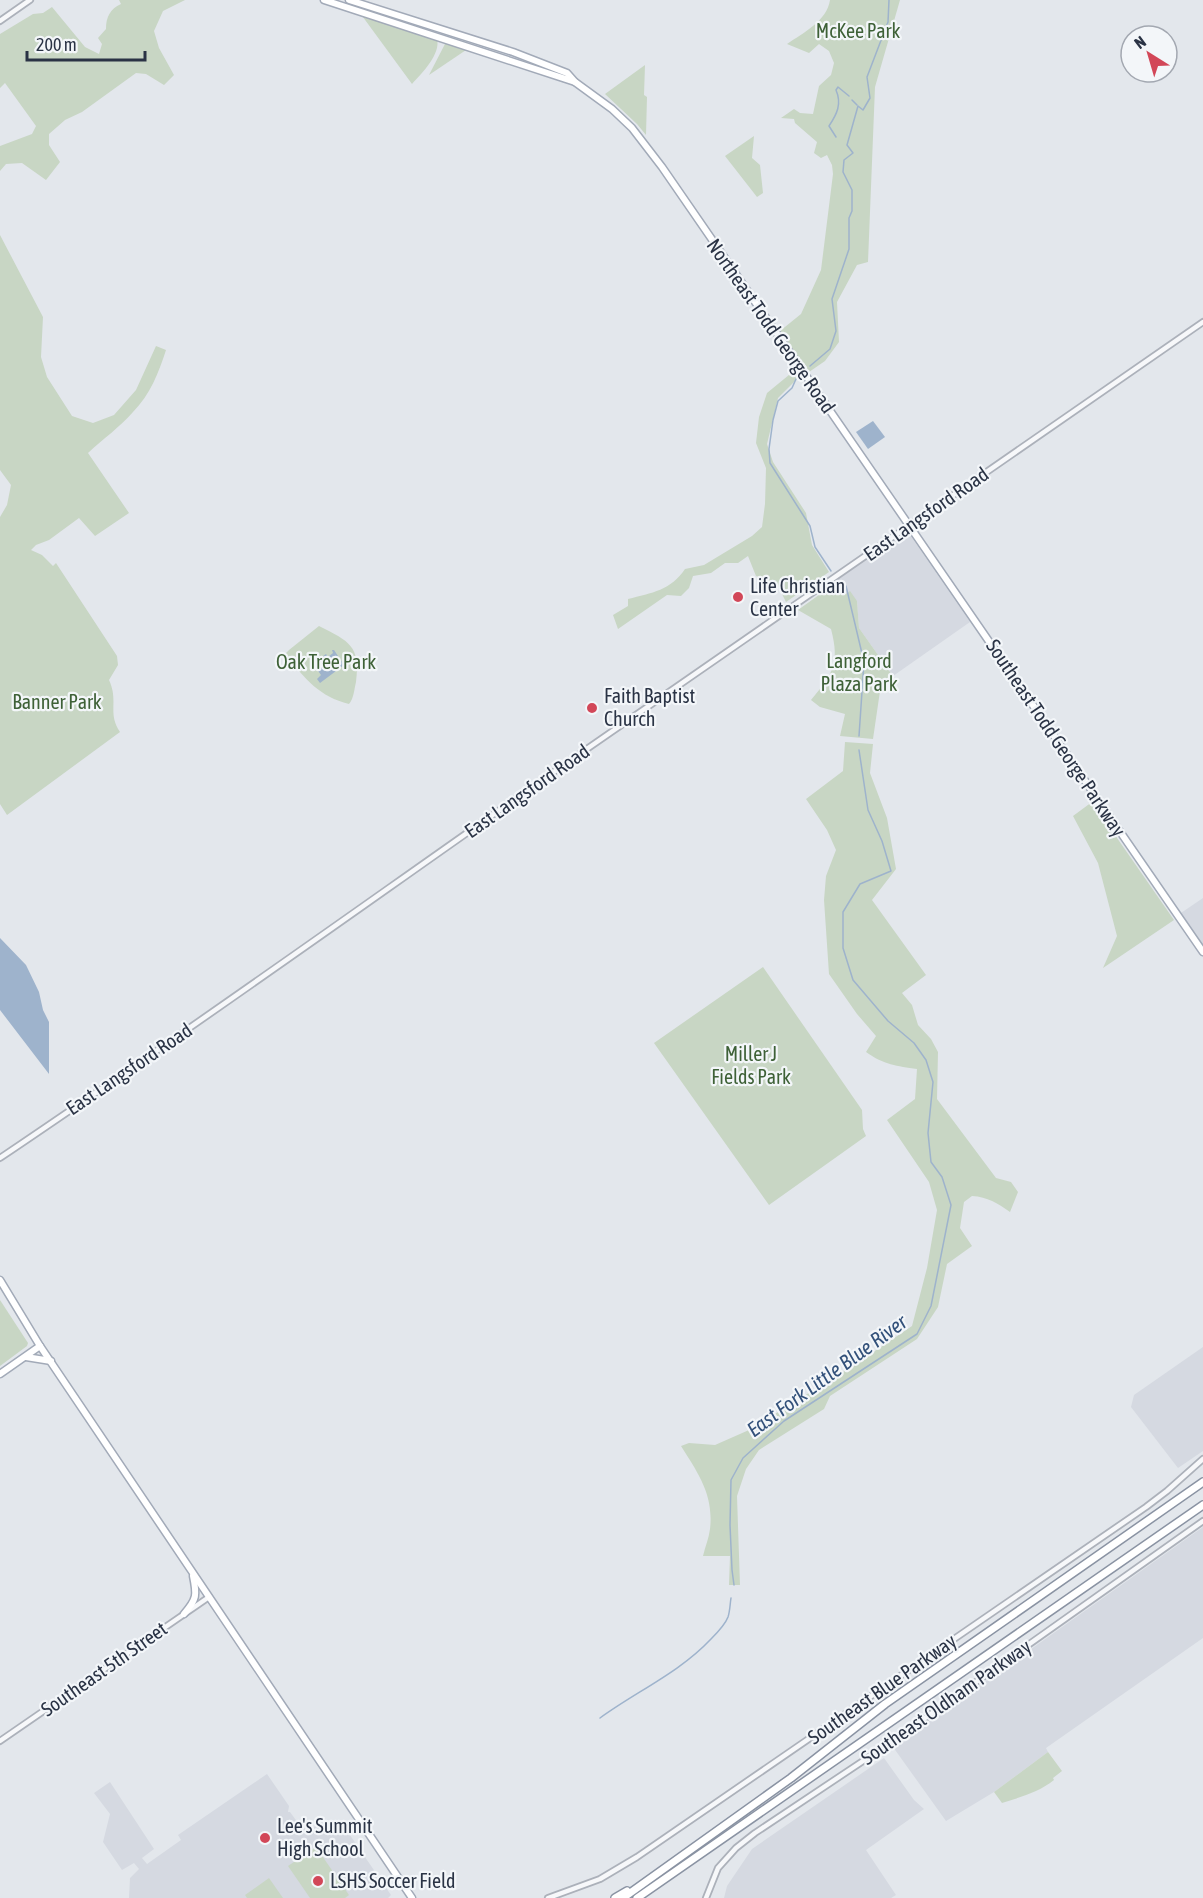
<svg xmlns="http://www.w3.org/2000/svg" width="1203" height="1898" font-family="'Asap Condensed',sans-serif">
<rect width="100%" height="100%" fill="#e3e7ec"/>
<g fill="#d5d9e1">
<path d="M 903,533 L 910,535 L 970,622 L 893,676 L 859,628 L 857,601 L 846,594 L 836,580 Z"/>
<path d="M 1203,898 L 1203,945 L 1181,913 Z"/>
<path d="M 1203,1347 L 1203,1451 L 1178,1468 L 1131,1407 L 1134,1395 Z"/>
<path d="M 1203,1527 L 1203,1638 L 1046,1748 L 1048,1752 L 994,1792 L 946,1821 L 893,1747 Z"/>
<path d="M 884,1758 L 914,1800 L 924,1809 L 866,1850 L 896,1895 L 891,1898 L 724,1898 L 727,1886 L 752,1849 Z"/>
<path d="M 267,1774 L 289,1806 L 288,1812 L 290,1812 L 301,1827 L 309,1830 L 325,1820 L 331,1828 L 341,1822 L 391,1895 L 388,1898 L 129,1898 L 130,1878 L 139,1869 L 134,1863 L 122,1870 L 103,1842 L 110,1814 L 94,1793 L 110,1782 L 154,1849 L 142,1858 L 147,1864 L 181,1840 L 178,1835 Z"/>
</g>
<g fill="#c8d6c4">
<path d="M 119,0 L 185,0 L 163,11 L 154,31 L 159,48 L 174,75 L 164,85 L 146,74 L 136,73 L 82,112 L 65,120 L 49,134 L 49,145 L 60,162 L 46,180 L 22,163 L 6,164 L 0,171 L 0,146 L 32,134 L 36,126 L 5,83 L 0,88 L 0,34 L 33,14 L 43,13 L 52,7 L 85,47 L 99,54 L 102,44 L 98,38 L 106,29 C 106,17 110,9 121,4 Z"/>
<path d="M 830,0 L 900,0 L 875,87 L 868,262 L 857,265 L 837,302 L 839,342 L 825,361 L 809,372 L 780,331 L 801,314 L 821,270 L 833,174 L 832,165 L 827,155 L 821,158 L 814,153 L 817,142 L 795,123 L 794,119 L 781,118 L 794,109 L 800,113 L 813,114 L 819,86 L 831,75 L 834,63 L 829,51 L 819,44 L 809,53 L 787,44 C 803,33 827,21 830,0 Z"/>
<path d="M 360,13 L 437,39 C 441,54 422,73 412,84 Z"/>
<path d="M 446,42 L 469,48 L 429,75 Z"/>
<path d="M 645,65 L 644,95 L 647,97 L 646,135 L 637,124 L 605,94 Z"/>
<path d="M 754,136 L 752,158 L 760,165 L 763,193 L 757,197 L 725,156 Z"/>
<path d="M 0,235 L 43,317 L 41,357 L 47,377 L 72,416 L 93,423 L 114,415 L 136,390 L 156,346 L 166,350 C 159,372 150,395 133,412 C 120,427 103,439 88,453 L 129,513 L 95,536 L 79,518 L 49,540 L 36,545 L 31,550 L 42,555 L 53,566 L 56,563 L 117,656 L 118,665 L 109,680 C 119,701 107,713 120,732 L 7,815 L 0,804 L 0,517 L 7,505 L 11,485 L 0,470 Z"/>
<path d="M 795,370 L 799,377 L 778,398 L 767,444 L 773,462 L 806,513 L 812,545 L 829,572 L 786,602 L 777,584 L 756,576 L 748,556 L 738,563 L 725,563 L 711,573 L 693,576 L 689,588 L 681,596 L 667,595 L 618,629 L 613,615 L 628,606 L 628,599 C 652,593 671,590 685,569 L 704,565 L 752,536 L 762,527 L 765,504 L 766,468 L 756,443 L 759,417 L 767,393 Z"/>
<path d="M 837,582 L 846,594 L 850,591 L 857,601 L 859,628 L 895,679 L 880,691 L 873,739 L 840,736 L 845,714 L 820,707 L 811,700 C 833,673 840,664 831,629 L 798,610 Z"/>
<path d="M 319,626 C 349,641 361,646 356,682 C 354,690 354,698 349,704 C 320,697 305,679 288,657 L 286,653 L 289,650 Z"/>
<path d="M 845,742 L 873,744 L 870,773 L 887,818 L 896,869 L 872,900 L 926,975 L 902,993 L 912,1005 L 918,1025 L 931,1039 L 938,1052 L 937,1099 L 996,1178 L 1011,1182 L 1018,1192 L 1010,1212 C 997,1203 988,1197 972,1196 L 964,1202 L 960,1228 L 972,1246 L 947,1264 L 938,1307 L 917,1339 L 830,1396 L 824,1409 L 759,1450 L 746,1469 L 737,1496 L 740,1585 L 729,1585 L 730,1556 L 703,1556 C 705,1547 709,1538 710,1529 C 714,1495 698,1473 681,1446 L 689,1443 L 715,1445 L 749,1430 L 854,1365 L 912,1326 L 927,1268 L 937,1210 L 929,1182 L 887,1120 L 915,1099 L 917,1069 C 897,1066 884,1065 866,1052 L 876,1036 L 857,1014 L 829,974 L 824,900 L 826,876 L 836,850 L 827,830 L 806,799 L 843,771 Z"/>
<path d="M 1092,802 L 1174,920 L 1103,968 L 1117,936 L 1098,863 L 1073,816 Z"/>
<path d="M 763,967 L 862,1110 L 863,1129 L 866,1136 L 769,1205 L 654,1043 Z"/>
<path d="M 0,1300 L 28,1343 L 27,1346 L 0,1366 Z"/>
<path d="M 1048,1752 L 1062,1771 L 1053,1778 L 1054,1780 C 1039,1792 1021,1797 1002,1803 L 994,1792 Z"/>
<path d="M 316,1847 L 349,1895 L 345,1898 L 310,1898 L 288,1866 Z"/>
<path d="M 269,1878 L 283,1898 L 247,1898 L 245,1895 Z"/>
</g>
<g fill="#9eb3cc">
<path d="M 873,421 L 885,437 L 868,449 L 856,432 Z"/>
<path d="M 332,650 L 334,650 L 344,665 L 320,683 L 317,679 L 321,675 L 313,664 L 326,654 L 328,657 L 333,653 Z"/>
<path d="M 0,938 L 26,965 L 39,992 L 43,1010 L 49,1022 L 49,1074 L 0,1010 Z"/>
</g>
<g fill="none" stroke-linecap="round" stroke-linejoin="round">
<g stroke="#9eb3cc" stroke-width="1.5">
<path d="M 852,100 L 857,105"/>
<path d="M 836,137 L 829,126 C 837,114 842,104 836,90 L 838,87 L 849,96"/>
<path d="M 810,366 L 830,349 L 836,331 L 832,299 L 849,249 L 849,218 L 852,211 L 852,190 L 843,172 L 844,160 L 853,153 L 847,145 L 858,106 L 863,110 L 870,98 L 867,77 L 888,22 L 889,0"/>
<path d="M 796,379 L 792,388 L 778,401 L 773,420 L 769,449 L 770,463 L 810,526 L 815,547 L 831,571"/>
<path d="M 846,586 L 864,662 L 859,736"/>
<path d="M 734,1585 L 732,1570 L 730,1525 L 731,1480 L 743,1458 L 784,1421 L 917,1334 L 931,1306 L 951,1205 L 942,1177 L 931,1162 L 928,1133 L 933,1082 L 926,1060 L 914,1043 L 888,1021 L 853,980 L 843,948 L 843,912 L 860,884 L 891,871 L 882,841 L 868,810 L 859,750"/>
<path d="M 600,1718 C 637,1691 679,1673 711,1639 C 717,1633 725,1625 728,1617 C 730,1611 730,1604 731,1598"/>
</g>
<g stroke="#acb1ba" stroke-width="8">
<g id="minor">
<path d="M 0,21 L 30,0"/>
<path d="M 0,1158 C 192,1029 379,894 568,762 C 779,615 991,469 1203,322"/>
<path d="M 0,1741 L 209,1597"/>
<path d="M 548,1898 L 600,1879 L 637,1857 L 1146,1507 L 1167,1491 L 1203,1459"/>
<path d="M 706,1898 L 718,1868 L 736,1848 L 755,1833 L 887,1745 L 1203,1521"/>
</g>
</g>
<g stroke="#a2aab8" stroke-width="9">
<g id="major">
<path d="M 324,0 L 575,82"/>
<path d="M 349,0 L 513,52 L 567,73 L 575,82 L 612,109 L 632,128 L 662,167 L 751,296 L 1203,952"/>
<path d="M 0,1280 L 40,1346 L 412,1898"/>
<path d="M 26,1357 L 51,1361"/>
<path d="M 0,1374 L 40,1346"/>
<path d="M 184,1614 C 197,1599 197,1595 193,1576"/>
</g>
</g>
<g stroke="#8a93a3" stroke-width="10">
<g id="highway">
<path d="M 615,1898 L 627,1891"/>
<path d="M 623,1898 L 791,1778 L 885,1704 L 1203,1482"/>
<path d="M 637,1898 L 1203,1505"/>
</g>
</g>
<use href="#minor" stroke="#f7f8fa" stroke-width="4.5"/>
<use href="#major" stroke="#fff" stroke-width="6"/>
<use href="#highway" stroke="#fff" stroke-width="7"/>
</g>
<g fill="#d24758" stroke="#f3f6f9" stroke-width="2">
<circle cx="738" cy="597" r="6"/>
<circle cx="592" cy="708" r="6"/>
<circle cx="265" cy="1838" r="6"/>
<circle cx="318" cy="1881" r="6"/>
</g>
<g text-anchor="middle" stroke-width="4.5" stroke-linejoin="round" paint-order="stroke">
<g font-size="20" fill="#3e6137" stroke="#f3f6f9">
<text x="858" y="38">McKee Park</text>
<text x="859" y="668">Langford<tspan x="859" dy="23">Plaza Park</tspan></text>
<text x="326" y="669">Oak Tree Park</text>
<text x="57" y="709">Banner Park</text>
<text x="751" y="1061">Miller J<tspan x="751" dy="23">Fields Park</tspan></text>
</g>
<g font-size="20" fill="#2a3345" stroke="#f3f6f9">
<text transform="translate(771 326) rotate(55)" y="7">Northeast Todd George Road</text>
<text transform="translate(926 514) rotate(-35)" y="7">East Langsford Road</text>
<text transform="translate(1056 738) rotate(56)" y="7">Southeast Todd George Parkway</text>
<text transform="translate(527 791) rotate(-35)" y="7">East Langsford Road</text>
<text transform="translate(129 1069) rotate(-34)" y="7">East Langsford Road</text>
<text transform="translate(104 1669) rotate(-35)" y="7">Southeast 5th Street</text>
<text transform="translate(882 1689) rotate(-35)" y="7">Southeast Blue Parkway</text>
<text transform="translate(946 1702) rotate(-35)" y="7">Southeast Oldham Parkway</text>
</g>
<g font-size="20" fill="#2a3345" stroke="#f3f6f9" text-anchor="start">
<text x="750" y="593">Life Christian<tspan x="750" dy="23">Center</tspan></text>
<text x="604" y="703">Faith Baptist<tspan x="604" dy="23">Church</tspan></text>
<text x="277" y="1833">Lee's Summit<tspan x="277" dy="23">High School</tspan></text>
<text x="330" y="1888">LSHS Soccer Field</text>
</g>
<g font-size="21" font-style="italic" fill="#33517a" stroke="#f3f6f9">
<text transform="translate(827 1376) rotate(-36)" y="7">East Fork Little Blue River</text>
</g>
</g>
<g transform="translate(1149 54) rotate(323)"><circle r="28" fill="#f3f6f9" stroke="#a3a8b1" stroke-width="1.5"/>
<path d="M0-4.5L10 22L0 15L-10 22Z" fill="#d24758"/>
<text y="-9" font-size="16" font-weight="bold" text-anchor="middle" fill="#2a3345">N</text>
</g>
<path d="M27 51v9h118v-9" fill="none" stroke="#2a3345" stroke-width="3"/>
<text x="36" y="51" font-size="18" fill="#2a3345" stroke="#f3f6f9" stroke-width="4.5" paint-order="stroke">200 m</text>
</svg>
